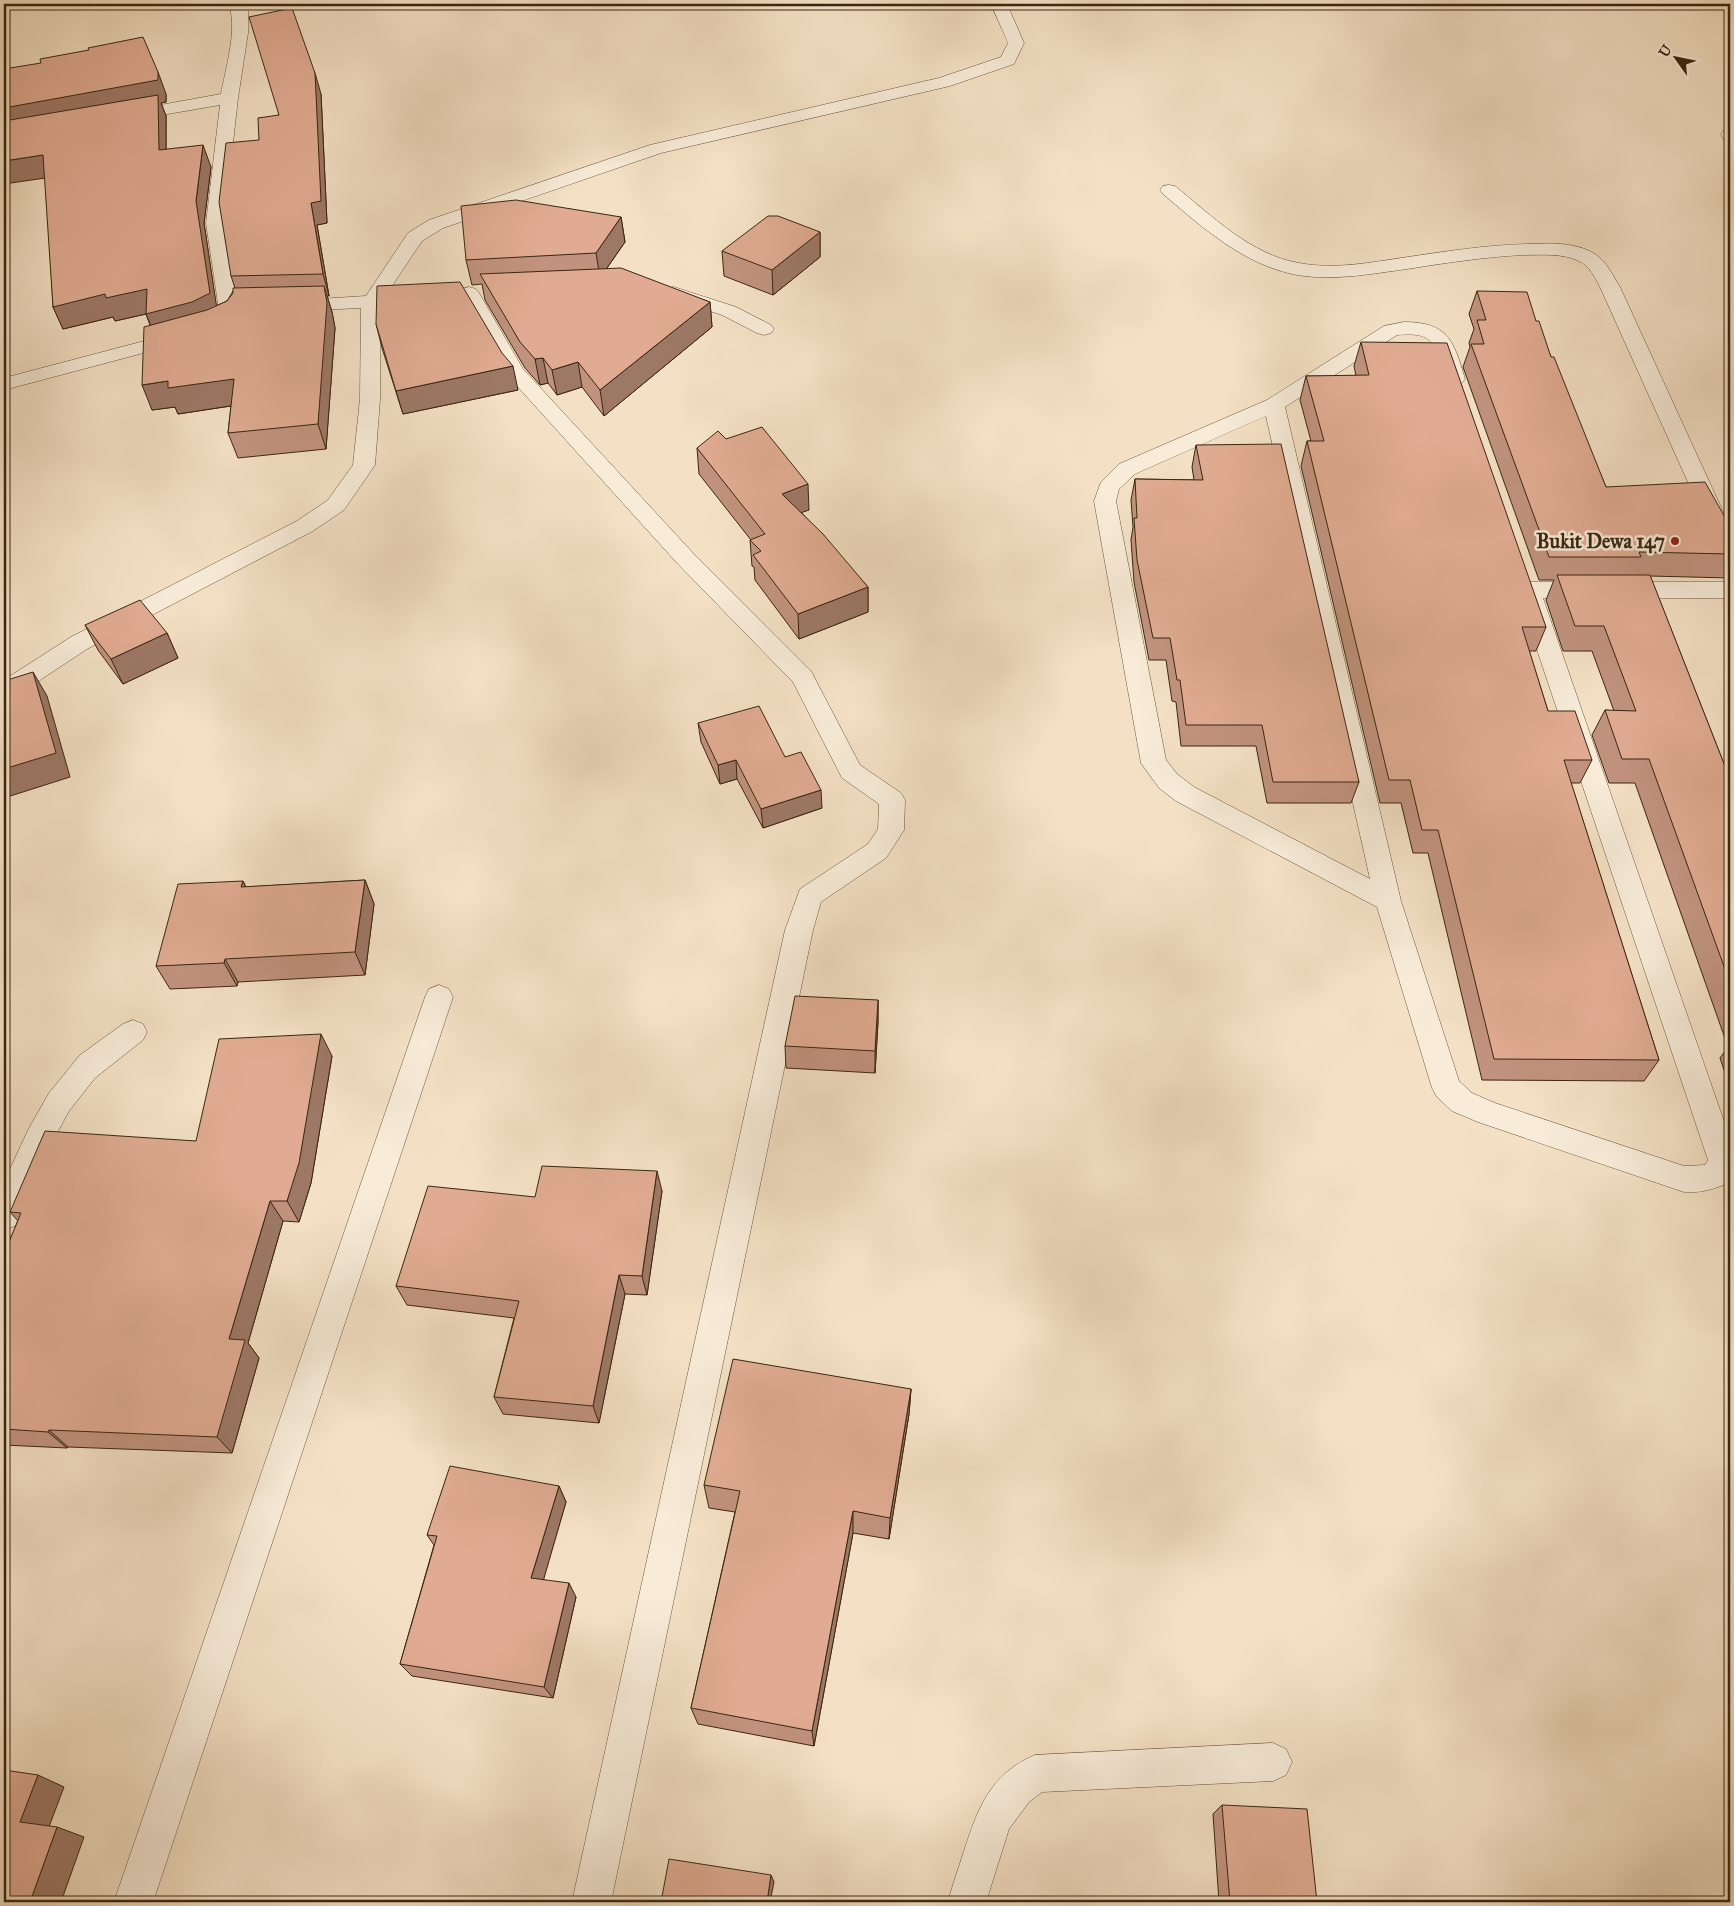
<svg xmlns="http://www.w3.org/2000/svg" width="1734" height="1906" font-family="'IM FELL Great Primer',serif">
<rect width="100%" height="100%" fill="#f4e1c5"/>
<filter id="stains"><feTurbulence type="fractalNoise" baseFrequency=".004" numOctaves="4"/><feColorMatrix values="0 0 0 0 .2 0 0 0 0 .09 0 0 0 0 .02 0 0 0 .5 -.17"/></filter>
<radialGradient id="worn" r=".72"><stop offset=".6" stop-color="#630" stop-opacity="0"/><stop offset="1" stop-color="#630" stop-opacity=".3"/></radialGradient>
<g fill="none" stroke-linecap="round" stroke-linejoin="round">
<g stroke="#68553d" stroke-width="1">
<g id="minor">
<path d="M 228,4 L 244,4 L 248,11 L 248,33 L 238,98 L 224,223 L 240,317 L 234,325 L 215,334 L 4,390 L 4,378 L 201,326 L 220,317 L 206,223 L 220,105 L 127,121 L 121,120 L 118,116 L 121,112 L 127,111 L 221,94 C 225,71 239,24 228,4 Z"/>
<path d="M 991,4 L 1007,4 L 1024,43 L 1014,64 L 950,86 L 661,153 L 443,228 L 422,241 L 386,295 L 397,297 L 400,301 L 397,305 L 381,307 L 380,399 L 375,465 L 344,510 L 313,531 L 87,649 L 13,698 L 4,701 L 4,680 L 71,637 L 297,521 L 328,500 L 353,465 L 360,399 L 361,308 L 293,311 L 286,309 L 283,305 L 286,301 L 366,296 L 408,233 L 429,220 L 650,145 L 939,78 L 1001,57 L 1008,43 Z"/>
<path d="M 1730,129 L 1730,141 L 1724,140 L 1721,134 L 1724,130 Z"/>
<path d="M 1169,185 L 1175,186 C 1212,216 1251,255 1299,263 C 1336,270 1372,262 1408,257 C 1448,251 1488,245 1528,244 C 1549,243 1576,242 1595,254 C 1606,261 1613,276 1620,287 L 1730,527 L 1730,558 L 1722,556 L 1719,551 L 1600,287 C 1595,278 1590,266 1579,261 C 1563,253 1541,255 1523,255 C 1484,257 1445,263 1407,269 C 1370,274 1334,281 1297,275 C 1244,265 1203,228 1163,194 L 1160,190 L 1163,186 Z"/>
<path d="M 469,287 L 476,289 L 479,293 L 523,369 L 693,553 L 811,671 L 860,765 L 901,793 L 905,800 L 904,830 L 886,858 L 821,902 L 813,930 L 611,1902 L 572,1902 L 785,930 L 800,889 L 868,844 L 878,829 L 879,804 L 842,778 L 793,682 L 677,563 L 508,376 L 459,293 L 462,289 Z"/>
<path d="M 674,287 L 736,307 L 771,325 L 774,329 L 771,333 L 764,335 L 757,333 L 722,315 L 667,297 L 664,293 L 667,289 Z"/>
<path d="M 1404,322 C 1448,322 1454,341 1465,379 L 1462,383 L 1455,385 L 1448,383 C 1430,357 1447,330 1397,335 L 1285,407 L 1401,901 L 1459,1081 L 1472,1093 L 1495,1103 L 1684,1166 L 1705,1165 L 1708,1160 L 1517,590 L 1521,584 L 1529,582 L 1730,582 L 1730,598 L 1543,598 L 1730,1139 L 1730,1176 L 1726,1184 C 1711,1190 1700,1193 1684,1192 L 1478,1122 L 1452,1111 L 1437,1097 L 1432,1088 L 1377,907 L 1176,801 L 1159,788 L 1141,763 L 1094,501 L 1101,482 L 1119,464 L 1267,400 L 1384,326 ZM 1266,416 L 1370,879 L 1194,787 L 1177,774 L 1166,760 L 1116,501 L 1119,489 L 1135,474 Z"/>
<path d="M 439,985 L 449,989 L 453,997 L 153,1902 L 114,1902 L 425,997 L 429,989 Z"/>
<path d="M 133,1020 L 143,1024 L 147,1032 L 143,1040 L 95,1078 L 69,1111 L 50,1146 L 15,1226 L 4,1230 L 4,1182 L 28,1130 L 49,1093 L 80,1055 L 123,1024 Z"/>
<path d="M 1273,1743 L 1286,1749 L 1292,1762 L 1286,1775 L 1273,1781 L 1042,1792 L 1029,1802 L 1009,1829 L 986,1902 L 948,1902 C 952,1886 958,1870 963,1854 C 977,1811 989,1774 1035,1755 Z"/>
</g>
</g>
<use href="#minor" fill="#f8ecd9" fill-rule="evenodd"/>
</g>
<g fill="#c1937e" stroke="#3a2610">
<path d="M 41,63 L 166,94 L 166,102 L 161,103 L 166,116 L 166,149 L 211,167 L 204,223 L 216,306 L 227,301 L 235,288 L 231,276 L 259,140 L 278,115 L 321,94 L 327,223 L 317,225 L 329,296 L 327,296 L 332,312 L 335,328 L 326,449 L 238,458 L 228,433 L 231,406 L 178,414 L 175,407 L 152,410 L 150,325 L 146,314 L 115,321 L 113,317 L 63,329 L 53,307 Z"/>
<path d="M 621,217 L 625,242 L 607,268 L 710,302 L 712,327 L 604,416 L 582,387 L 557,395 L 548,383 L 540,385 L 525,368 L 485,300 L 482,284 L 472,285 L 466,260 Z"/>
<path d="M 820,232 L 820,257 L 773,295 L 724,276 L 722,251 Z"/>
<path d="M 1477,291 L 1536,321 L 1606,487 L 1730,526 L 1730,578 L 1650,576 L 1730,779 L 1730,1088 L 1720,1058 L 1728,1047 L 1635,783 L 1609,783 L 1592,735 L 1605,710 L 1614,711 L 1592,651 L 1563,651 L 1546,600 L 1554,580 L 1539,580 L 1463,367 L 1470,347 L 1469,343 L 1474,329 L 1469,314 Z"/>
<path d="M 376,324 L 518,390 L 403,414 L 382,348 Z"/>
<path d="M 1361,342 L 1546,627 L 1536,651 L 1529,651 L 1548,711 L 1592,760 L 1580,783 L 1571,783 L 1659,1060 L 1644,1081 L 1482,1080 L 1428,853 L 1413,853 L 1401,803 L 1380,803 L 1301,466 L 1307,441 L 1311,441 L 1300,400 L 1306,376 L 1356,376 L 1354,366 Z"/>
<path d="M 726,439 L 809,510 L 801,512 L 868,587 L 868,612 L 799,639 L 755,580 L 754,567 L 752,566 L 750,540 L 751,540 L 699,474 L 697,448 Z"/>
<path d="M 1196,445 L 1359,782 L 1351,803 L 1267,803 L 1256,746 L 1181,746 L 1176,702 L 1172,701 L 1166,660 L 1149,660 L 1134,582 L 1131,540 L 1133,527 L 1131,500 L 1135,479 L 1194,480 L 1192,467 Z"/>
<path d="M 85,625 L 167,633 L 178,658 L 123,684 L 98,650 Z"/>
<path d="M 698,723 L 785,757 L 822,808 L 763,828 L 737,779 L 720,784 L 701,742 Z"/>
<path d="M 365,880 L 374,904 L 365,975 L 238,982 L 237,986 L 170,989 L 156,966 L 243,881 L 246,887 Z"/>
<path d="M 878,1000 L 878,1022 L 875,1073 L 786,1068 L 785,1046 Z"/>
<path d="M 332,1056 L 311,1183 L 299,1222 L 283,1221 L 248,1343 L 259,1358 L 232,1453 L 68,1447 L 67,1448 L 4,1445 L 4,1254 L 18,1221 L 10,1212 L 196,1141 Z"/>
<path d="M 662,1191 L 647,1295 L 625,1294 L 599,1423 L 503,1414 L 494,1397 L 514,1318 L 407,1305 L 396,1286 Z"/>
<path d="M 911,1389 L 909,1414 L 889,1539 L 853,1533 L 814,1746 L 698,1724 L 691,1708 L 735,1512 L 709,1508 L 704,1485 Z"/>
<path d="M 559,1486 L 566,1502 L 543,1579 L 576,1597 L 553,1698 L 412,1676 L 400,1664 L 434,1545 L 427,1535 Z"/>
<path d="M 1222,1805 L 1317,1902 L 1219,1902 L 1213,1814 Z"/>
</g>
<g fill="#9d7866" stroke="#3a2610">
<path d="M 918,4 L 954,4 L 918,8 Z"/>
<path d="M 158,72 L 166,94 L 166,102 L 161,103 L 166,116 L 166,172 L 159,150 L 4,131 L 4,108 Z"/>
<path d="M 315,73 L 321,94 L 327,223 L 317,225 L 329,296 L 323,274 L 311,203 Z"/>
<path d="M 203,145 L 211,167 L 204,223 L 218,316 L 155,336 L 146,314 L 115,321 L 113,317 L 63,329 L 53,307 L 196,201 Z"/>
<path d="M 43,155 L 52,177 L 4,184 L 4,161 Z"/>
<path d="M 621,217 L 625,242 L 600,278 L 596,253 Z"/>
<path d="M 820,232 L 820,257 L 773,295 L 772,270 Z"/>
<path d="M 324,286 L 332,312 L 335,328 L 326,449 L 318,424 Z"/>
<path d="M 710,302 L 712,327 L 604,416 L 600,390 Z"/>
<path d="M 543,358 L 548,383 L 540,385 L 535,359 Z"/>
<path d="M 578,362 L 582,387 L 557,395 L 552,370 Z"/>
<path d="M 513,366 L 518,390 L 403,414 L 396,391 Z"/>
<path d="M 234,379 L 243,404 L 178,414 L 175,407 L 152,410 L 142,385 L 168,381 Z"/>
<path d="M 808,484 L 809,510 L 783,519 L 782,494 Z"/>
<path d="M 868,587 L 868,612 L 799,639 L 798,614 Z"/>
<path d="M 167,633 L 178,658 L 123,684 L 111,659 Z"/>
<path d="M 33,672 L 47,696 L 70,777 L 4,798 L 4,769 Z"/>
<path d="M 736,760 L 737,779 L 720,784 L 718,765 Z"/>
<path d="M 821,790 L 822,808 L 763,828 L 761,809 Z"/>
<path d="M 365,880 L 374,904 L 365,975 L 355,952 Z"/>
<path d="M 243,881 L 254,905 L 241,887 Z"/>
<path d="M 225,959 L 238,982 L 237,986 L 224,963 Z"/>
<path d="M 878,1000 L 878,1022 L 875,1073 L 875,1051 Z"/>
<path d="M 321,1034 L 332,1056 L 311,1183 L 299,1222 L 287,1201 Z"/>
<path d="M 4,1050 L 10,1059 L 4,1072 Z"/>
<path d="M 657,1171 L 662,1191 L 647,1295 L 642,1276 Z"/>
<path d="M 270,1201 L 283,1221 L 248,1343 L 259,1358 L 232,1453 L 217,1437 L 229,1339 Z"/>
<path d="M 619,1275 L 625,1294 L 599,1423 L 593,1406 Z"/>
<path d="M 911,1389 L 909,1414 L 889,1539 L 890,1518 Z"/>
<path d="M 49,1430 L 68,1447 L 67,1448 L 48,1432 Z"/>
<path d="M 559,1486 L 566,1502 L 540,1592 L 531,1578 Z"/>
<path d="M 853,1511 L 853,1533 L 814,1746 L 812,1731 Z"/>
<path d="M 569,1583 L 576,1597 L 553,1698 L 544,1687 Z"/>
<path d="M 38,1775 L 64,1787 L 47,1832 L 20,1822 Z"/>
<path d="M 57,1827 L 84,1837 L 61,1902 L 30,1902 Z"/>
<path d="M 771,1875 L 774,1882 L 770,1902 L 767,1902 Z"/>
</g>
<g fill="#e0ab92" stroke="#3a2610">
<path d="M 292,8 L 315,73 L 321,201 L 311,203 L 323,274 L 231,276 L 219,202 L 226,143 L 259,140 L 258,118 L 279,115 L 249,17 Z"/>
<path d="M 143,37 L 158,72 L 158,80 L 4,108 L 4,69 L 41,63 L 40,59 L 89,50 L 88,48 Z"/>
<path d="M 158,95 L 159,150 L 203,145 L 196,201 L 210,293 L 192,302 L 146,314 L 147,289 L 106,298 L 105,294 L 53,307 L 43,155 L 4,161 L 4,121 Z"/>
<path d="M 516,200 L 621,217 L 596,253 L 466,260 L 461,206 Z"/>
<path d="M 768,216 L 778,216 L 820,232 L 772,270 L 722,251 Z"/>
<path d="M 621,268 L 710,302 L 600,390 L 578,362 L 552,370 L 543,358 L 535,359 L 520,342 L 480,274 Z"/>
<path d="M 460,282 L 502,353 L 513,366 L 396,391 L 376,324 L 377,286 Z"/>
<path d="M 324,286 L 327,303 L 318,424 L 228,433 L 234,379 L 168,388 L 168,381 L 142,385 L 144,327 L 207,310 L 227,301 L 233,293 L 233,288 Z"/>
<path d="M 1477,291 L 1527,292 L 1536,321 L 1539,321 L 1551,357 L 1554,357 L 1606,487 L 1705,482 L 1730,526 L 1730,554 L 1639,552 L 1641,557 L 1549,557 L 1471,344 L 1484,344 L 1477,320 L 1486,320 Z"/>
<path d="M 1361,342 L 1447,343 L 1546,627 L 1522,627 L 1548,711 L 1575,711 L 1592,760 L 1564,760 L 1659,1060 L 1494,1059 L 1438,830 L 1422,830 L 1410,780 L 1389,780 L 1307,441 L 1324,441 L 1306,376 L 1369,375 Z"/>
<path d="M 762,427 L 808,484 L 782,494 L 823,534 L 868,587 L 798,614 L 753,555 L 761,551 L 750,540 L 765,534 L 697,448 L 718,431 L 726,439 Z"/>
<path d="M 1281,444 L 1359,782 L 1273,782 L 1262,725 L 1186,725 L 1180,680 L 1177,680 L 1170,638 L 1153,638 L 1137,560 L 1134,518 L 1137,518 L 1135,479 L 1203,480 L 1196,445 Z"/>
<path d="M 1557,575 L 1650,575 L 1730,779 L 1730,983 L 1649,759 L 1622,759 L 1605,710 L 1636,711 L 1604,626 L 1575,626 Z"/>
<path d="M 140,600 L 167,633 L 111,659 L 85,625 Z"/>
<path d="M 33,672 L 56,753 L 4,769 L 4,681 Z"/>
<path d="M 759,706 L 785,757 L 801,752 L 821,790 L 761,809 L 736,760 L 718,765 L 698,723 Z"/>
<path d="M 365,880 L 355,952 L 225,959 L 224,963 L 156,966 L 178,884 L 243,881 L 241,887 Z"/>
<path d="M 795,996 L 878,1000 L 875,1051 L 785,1046 Z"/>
<path d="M 321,1034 L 299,1163 L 287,1201 L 270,1201 L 229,1339 L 245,1340 L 217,1437 L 49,1430 L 48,1432 L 4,1429 L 4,1254 L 21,1213 L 10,1212 L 45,1131 L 196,1141 L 219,1039 Z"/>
<path d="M 542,1166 L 657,1171 L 642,1276 L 619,1275 L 593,1406 L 494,1397 L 519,1301 L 396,1286 L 428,1186 L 535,1197 Z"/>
<path d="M 733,1359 L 911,1389 L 890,1518 L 853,1511 L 812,1731 L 691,1708 L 740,1491 L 704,1485 Z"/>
<path d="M 450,1466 L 559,1486 L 531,1578 L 569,1583 L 544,1687 L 400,1664 L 437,1536 L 427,1535 Z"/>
<path d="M 4,1770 L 38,1775 L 20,1822 L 57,1827 L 30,1902 L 4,1902 Z"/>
<path d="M 1222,1805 L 1307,1809 L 1317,1902 L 1230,1902 Z"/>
<path d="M 669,1859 L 771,1875 L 767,1902 L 661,1902 Z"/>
</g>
<circle fill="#8f2418" stroke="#f8ecd9" stroke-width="2" cx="1675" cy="541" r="5"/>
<g text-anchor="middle" stroke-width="5" stroke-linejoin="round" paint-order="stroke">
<g font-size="20" font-weight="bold" fill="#3a2610" stroke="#f8ecd9" text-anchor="end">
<text x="1665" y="548">Bukit Dewa 147</text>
</g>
</g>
<rect width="1734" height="1906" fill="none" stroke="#f4e1c5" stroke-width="20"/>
<rect x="5" y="5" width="1724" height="1896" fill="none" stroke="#3a2610" stroke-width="2.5"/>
<rect x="10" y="10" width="1714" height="1886" fill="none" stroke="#3a2610"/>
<g transform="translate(1676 58) rotate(303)" stroke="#f8ecd9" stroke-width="4" paint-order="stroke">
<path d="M0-4L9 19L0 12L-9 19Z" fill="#3a2610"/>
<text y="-8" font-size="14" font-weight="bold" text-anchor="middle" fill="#3a2610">U</text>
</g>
<rect width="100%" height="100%" filter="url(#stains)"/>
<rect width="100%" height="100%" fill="url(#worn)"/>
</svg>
